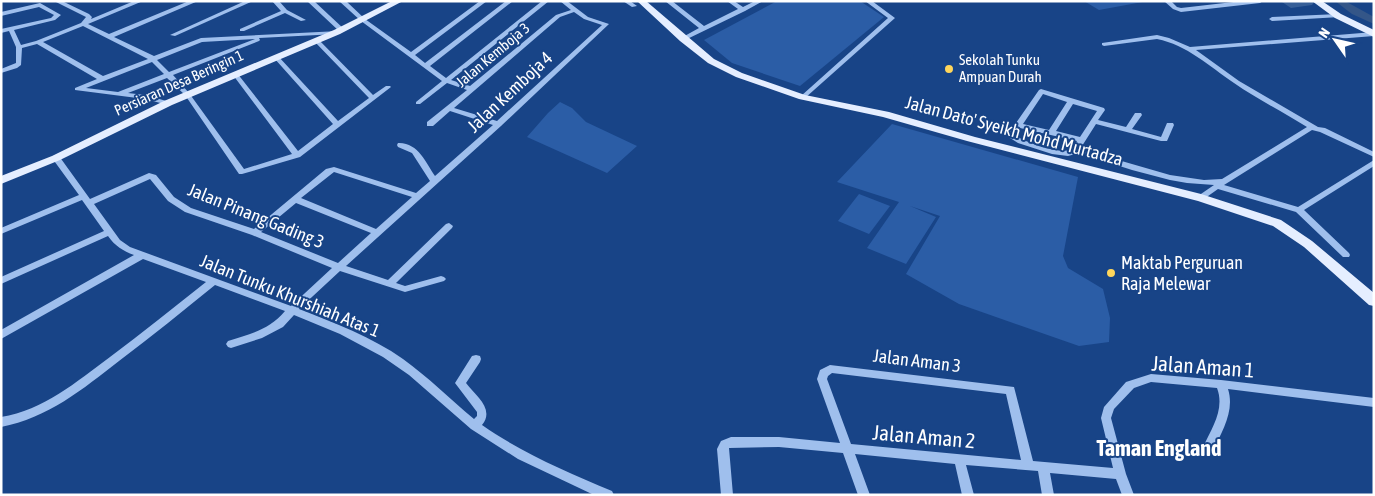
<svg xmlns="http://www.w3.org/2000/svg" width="1375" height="496" font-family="'Asap Condensed',sans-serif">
<rect width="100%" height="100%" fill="#184487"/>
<g fill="#2b5da6">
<path d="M 777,1 L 860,1 L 884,17 L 800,86 L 732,63 L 704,40 Z"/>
<path d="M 1084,1 L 1148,1 L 1099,10 Z"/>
<path d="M 560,102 L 572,108 L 586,122 L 637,146 L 607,173 L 527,137 L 548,113 Z"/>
<path d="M 892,124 L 1078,177 L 1063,256 L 1068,268 L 1103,289 L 1110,318 L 1109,342 L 1079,346 L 959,304 L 906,274 L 940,216 L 910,206 L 936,217 L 906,264 L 867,248 L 899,202 L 837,182 Z"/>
<path d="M 859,194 L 890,206 L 869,234 L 838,221 Z"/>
</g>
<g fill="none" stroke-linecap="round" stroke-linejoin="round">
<path fill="#345688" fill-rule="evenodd" d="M 1335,1 L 1345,1 L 1374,17 L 1374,24 L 1352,14 Z"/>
<g fill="#9fbfed" fill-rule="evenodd">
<path d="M 54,1 L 62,1 L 89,14 L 92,17 L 91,19 L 134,1 L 143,1 L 88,24 L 109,34 L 189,1 L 198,1 L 114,37 L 154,56 L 201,38 L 339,31 L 307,1 L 314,1 L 344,29 L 344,31 L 339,31 L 339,33 L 337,34 L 259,38 L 260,40 L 259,41 L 173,75 L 189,93 L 244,169 L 292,154 L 233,75 L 233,73 L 237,73 L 298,151 L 333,124 L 274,58 L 274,56 L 278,56 L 338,121 L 369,98 L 314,41 L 314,39 L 318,39 L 373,95 L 386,86 L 390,86 L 391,87 L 300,157 L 242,174 L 239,174 L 185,95 L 167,78 L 128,93 L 145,95 L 170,102 L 170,104 L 168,105 L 145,99 L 75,90 L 75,88 L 97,79 L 37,44 L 22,48 L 21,65 L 17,68 L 1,73 L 1,69 L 16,63 L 16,47 L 9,31 L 1,33 L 1,29 L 51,18 L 54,15 L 39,7 L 1,16 L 1,12 L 40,3 L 61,15 L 55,20 L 14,30 L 21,45 L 36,41 L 81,23 L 86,17 ZM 83,26 L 148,59 L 103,76 L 43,42 ZM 255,39 L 169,72 L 157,60 L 202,42 ZM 152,62 L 164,74 L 118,92 L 86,88 Z"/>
<path d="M 245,1 L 253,1 L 175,36 L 170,35 Z"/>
<path d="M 272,1 L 279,1 L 287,10 L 306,20 L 301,21 L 285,13 L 244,31 L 240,31 L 240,29 L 281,11 Z"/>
<path d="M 339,1 L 346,1 L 365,19 L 411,52 L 480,1 L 487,1 L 415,55 L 425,63 L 506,1 L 513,1 L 430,66 L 446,78 L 542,1 L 549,1 L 451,80 L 470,86 L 556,15 L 571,10 L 560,1 L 567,1 L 588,17 L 609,24 L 501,126 L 346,266 L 388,280 L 446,224 L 449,223 L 453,226 L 452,228 L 396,283 L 405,286 L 441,276 L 444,277 L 446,279 L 444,281 L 405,292 L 340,271 L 299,309 C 335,323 372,337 403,359 C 428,377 450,399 474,419 L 477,416 L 477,412 L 455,383 L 472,356 L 476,355 L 480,356 L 481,359 L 480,362 L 466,383 C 476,396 495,409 482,425 C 522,453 567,472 612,491 L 614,495 L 594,495 L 518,459 L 471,429 L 409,375 L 383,357 L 340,334 L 294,315 L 283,327 L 262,338 L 231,348 L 228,347 L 226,344 L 228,341 C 250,334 269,330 285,311 L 215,285 C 183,311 152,336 119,361 C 83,389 48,418 1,427 L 1,417 C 44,410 76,382 110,357 C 142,333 174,307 206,282 L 143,259 L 1,339 L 1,330 L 134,255 C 123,251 115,246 108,236 L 1,284 L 1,277 L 104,231 L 82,200 L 1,234 L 1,228 L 79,195 L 52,158 L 53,156 L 59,156 L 90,199 L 149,173 L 156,175 L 174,197 L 191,208 L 254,229 L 326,169 L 334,167 L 416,193 L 430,181 L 412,153 L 398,147 L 397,145 L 398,143 C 418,142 426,163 435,176 L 493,125 L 450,111 L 433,126 L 427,126 L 427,122 L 467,90 L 447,83 L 420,104 L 416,104 L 416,102 L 442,81 L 361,21 ZM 574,12 L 584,19 L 602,25 L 497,121 L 454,108 L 560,17 ZM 334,172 L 412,197 L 376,229 L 301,198 ZM 150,179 L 168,201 L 185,212 L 252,235 L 332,268 L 291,306 L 130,247 L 120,240 L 94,204 ZM 296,203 L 371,233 L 338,263 L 261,232 Z"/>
<path d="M 623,1 L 630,1 L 637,6 L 632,7 Z"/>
<path d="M 665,1 L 672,1 L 704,26 L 738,9 L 727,1 L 734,1 L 743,7 L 755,1 L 763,1 L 745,11 L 683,41 L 681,40 L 681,38 L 699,28 Z"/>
<path d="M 865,1 L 872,1 L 895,18 L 805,98 L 801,98 L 801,96 L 888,18 Z"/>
<path d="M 1164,1 L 1171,1 L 1177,7 L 1181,8 L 1242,1 L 1263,1 L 1260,3 L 1181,12 L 1173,9 Z"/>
<path d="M 1338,14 L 1341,16 L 1340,17 L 1272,21 L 1269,19 L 1272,17 Z"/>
<path d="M 1374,32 L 1374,36 L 1196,50 L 1239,81 L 1318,127 L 1325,128 L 1374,152 L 1374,157 L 1320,132 L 1312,130 L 1224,185 L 1298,207 L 1374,160 L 1374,166 L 1304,210 L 1349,253 L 1350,255 L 1349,257 L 1343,257 L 1296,212 L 1218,189 L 1201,201 L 1197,198 L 1198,196 L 1214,185 L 1187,183 L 1170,180 L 1132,170 L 1079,153 L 1068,156 L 1052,154 L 1018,143 L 1007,136 L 1039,90 L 1041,89 L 1104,108 L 1105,110 L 1098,120 L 1126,127 L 1135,113 L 1141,113 L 1142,115 L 1132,129 L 1161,137 L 1167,123 L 1173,123 L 1174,125 L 1167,141 L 1161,141 L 1096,124 L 1082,146 L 1083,149 L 1087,151 L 1170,175 L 1204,180 L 1222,179 L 1307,127 C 1283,112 1257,99 1234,83 C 1209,66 1187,45 1157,39 L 1104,46 L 1102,45 L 1102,43 L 1157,35 L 1169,38 L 1190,47 ZM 1043,94 L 1067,102 L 1049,130 L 1023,124 ZM 1073,104 L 1097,111 L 1080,137 L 1056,131 ZM 1020,128 L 1077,141 L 1074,146 L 1075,149 C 1061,155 1028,144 1015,135 Z"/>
<path d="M 830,365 L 1014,387 L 1033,461 L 1113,468 L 1101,418 L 1104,407 L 1126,382 L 1151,374 L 1221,380 L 1374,398 L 1374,407 L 1228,389 C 1235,411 1222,431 1213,451 L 1209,452 L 1205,451 L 1203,447 C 1212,428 1225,409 1217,388 L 1151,382 L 1134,388 L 1114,409 L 1111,418 L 1126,474 L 1134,495 L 1122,495 L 1116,479 L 1050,473 L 1054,495 L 1042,495 L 1038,471 L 966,465 L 974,495 L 962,495 L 955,464 L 855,454 L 870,495 L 858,495 L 843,453 L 779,447 L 729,448 L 733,495 L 721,495 L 717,449 L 721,441 L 731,437 L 779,437 L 840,443 L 817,379 L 820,370 ZM 832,373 L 1006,394 L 1021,460 L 851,444 L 827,379 L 828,376 Z"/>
</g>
<g fill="#e5eeff" fill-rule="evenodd">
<path d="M 392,1 L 403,1 L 340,34 L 172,105 L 60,160 L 1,184 L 1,176 L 52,156 L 164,101 L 334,30 Z"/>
<path d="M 637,1 L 646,1 L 714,59 L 742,73 L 805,95 L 889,112 L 975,137 L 1201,194 L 1281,220 L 1312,241 L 1374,293 L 1374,306 L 1369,305 L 1304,247 L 1273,226 L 1198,201 L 967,141 L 883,117 L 799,99 L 736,77 L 708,63 L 680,41 Z"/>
<path d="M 1312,1 L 1322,1 L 1341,14 L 1374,30 L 1374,37 L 1335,18 Z"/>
</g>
</g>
<path fill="#375f98" d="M 1315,1 L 1312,5 L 1291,8 L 1282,2 Z"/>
<g fill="#ffd65b" stroke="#184487" stroke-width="2">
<circle cx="949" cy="69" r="5"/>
<circle cx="1111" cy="273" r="5"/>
</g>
<g text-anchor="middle" stroke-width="4" stroke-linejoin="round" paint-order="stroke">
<g font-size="15" fill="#fff" stroke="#184487">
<text transform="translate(493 55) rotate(-40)" y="5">Jalan Kemboja 3</text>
<text transform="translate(179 83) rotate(-24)" y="5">Persiaran Desa Beringin 1</text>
</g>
<g font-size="15" fill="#fff" stroke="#184487" text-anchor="start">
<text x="959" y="65">Sekolah Tunku<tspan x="959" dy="17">Ampuan Durah</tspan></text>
</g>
<g font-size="18" fill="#fff" stroke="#184487">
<text transform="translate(510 92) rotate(-43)" y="6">Jalan Kemboja 4</text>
<text transform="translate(1014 131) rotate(15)" y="6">Jalan Dato' Syeikh Mohd Murtadza</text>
<text transform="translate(256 216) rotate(22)" y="6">Jalan Pinang Gading 3</text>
<text transform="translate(290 296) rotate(22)" y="6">Jalan Tunku Khurshiah Atas 1</text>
<text transform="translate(917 361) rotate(7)" y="6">Jalan Aman 3</text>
</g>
<g font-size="18" fill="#fff" stroke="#184487" text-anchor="start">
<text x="1121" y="269">Maktab Perguruan<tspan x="1121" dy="21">Raja Melewar</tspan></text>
</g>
<g font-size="21" fill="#fff" stroke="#184487">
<text transform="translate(1203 367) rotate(4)" y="7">Jalan Aman 1</text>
<text transform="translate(924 437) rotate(5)" y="7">Jalan Aman 2</text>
</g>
<g font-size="22" font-weight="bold" fill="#fff" stroke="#184487">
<text x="1159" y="456">Taman England</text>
</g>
</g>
<rect width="1375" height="496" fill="none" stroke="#ffffff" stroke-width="5"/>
<g transform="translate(1335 40) rotate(304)" stroke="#184487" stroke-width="4" paint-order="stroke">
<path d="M0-4L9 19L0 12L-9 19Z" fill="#ffffff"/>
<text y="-8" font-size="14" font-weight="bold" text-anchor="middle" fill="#ffffff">N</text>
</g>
</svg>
